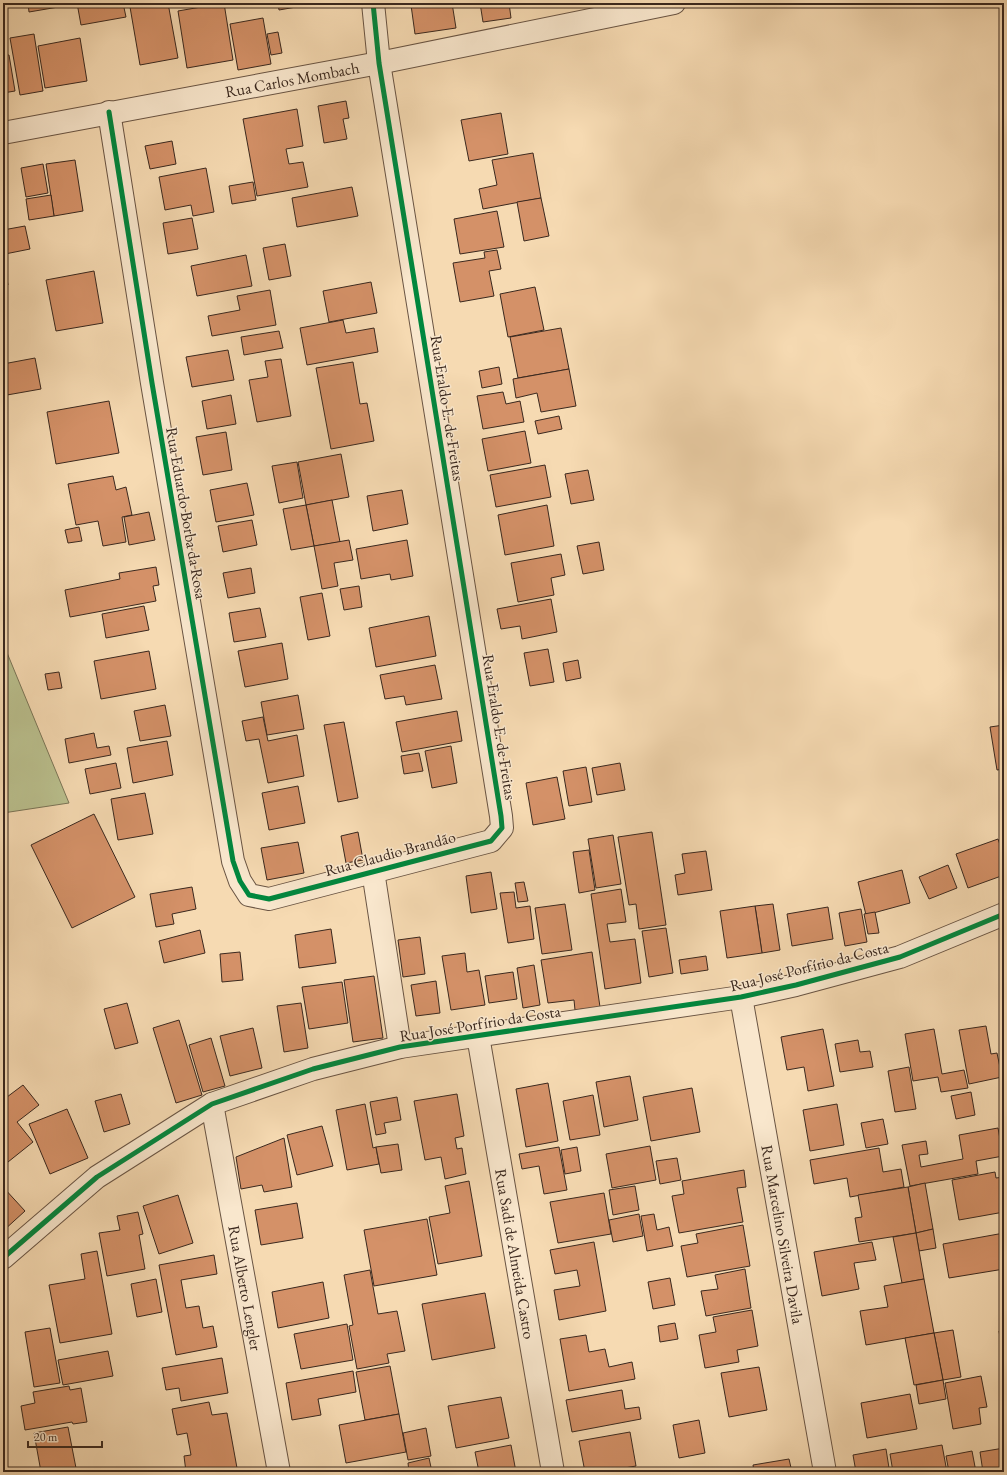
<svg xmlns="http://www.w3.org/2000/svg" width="1007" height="1475" font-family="'EB Garamond',serif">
<rect width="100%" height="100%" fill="#f6dab2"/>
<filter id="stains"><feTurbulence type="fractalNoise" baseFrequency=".005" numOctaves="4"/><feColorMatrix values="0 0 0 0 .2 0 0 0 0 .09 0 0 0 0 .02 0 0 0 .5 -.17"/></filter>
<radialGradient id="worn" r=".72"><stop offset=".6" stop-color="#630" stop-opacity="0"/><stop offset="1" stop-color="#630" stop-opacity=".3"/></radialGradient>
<path fill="#bac08e" stroke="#7a7456" d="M 3,643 L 69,803 L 3,813 Z"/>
<g fill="#d49168" stroke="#3a281e">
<path d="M 28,3 L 76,3 L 76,4 L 29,12 Z"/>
<path d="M 77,3 L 123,3 L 126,17 L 81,25 Z"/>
<path d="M 153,3 L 168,3 L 178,58 L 140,65 L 130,7 Z"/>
<path d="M 224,3 L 233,60 L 187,68 L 178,11 Z"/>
<path d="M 278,3 L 319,3 L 279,10 Z"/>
<path d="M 423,3 L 452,3 L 456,28 L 415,34 L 411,5 Z"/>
<path d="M 480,3 L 509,3 L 511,18 L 483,22 Z"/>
<path d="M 263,18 L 271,64 L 238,70 L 230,24 Z"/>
<path d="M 278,32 L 282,53 L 271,55 L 267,34 Z"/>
<path d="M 34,34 L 43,91 L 20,95 L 10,38 Z"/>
<path d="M 80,38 L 87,81 L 45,88 L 38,46 Z"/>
<path d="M 3,55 L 9,55 L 15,91 L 3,93 Z"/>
<path d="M 346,101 L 349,118 L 343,119 L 347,139 L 324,143 L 318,106 Z"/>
<path d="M 297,109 L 303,146 L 286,149 L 289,164 L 303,162 L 308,187 L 257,196 L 243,119 Z"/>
<path d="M 501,113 L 508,154 L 469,161 L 461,120 Z"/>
<path d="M 172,141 L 176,164 L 150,169 L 145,146 Z"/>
<path d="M 533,153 L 541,198 L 483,209 L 479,189 L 497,185 L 492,160 Z"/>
<path d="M 75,160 L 83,211 L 54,216 L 46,164 Z"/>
<path d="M 43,164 L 48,193 L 26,197 L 21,168 Z"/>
<path d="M 206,168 L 214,212 L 193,216 L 191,205 L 165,210 L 159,177 Z"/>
<path d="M 253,182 L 256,200 L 232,204 L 229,186 Z"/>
<path d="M 352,187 L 358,216 L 297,227 L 292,198 Z"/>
<path d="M 51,195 L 54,216 L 29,220 L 26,199 Z"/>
<path d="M 541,198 L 549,236 L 524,241 L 517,202 Z"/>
<path d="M 497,211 L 504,247 L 460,254 L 454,219 Z"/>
<path d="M 192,218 L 198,249 L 168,254 L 163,223 Z"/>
<path d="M 25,226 L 30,249 L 5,254 L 3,244 L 3,230 Z"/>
<path d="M 285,244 L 291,276 L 269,280 L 263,248 Z"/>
<path d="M 497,250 L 501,269 L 489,271 L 494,296 L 460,302 L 453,263 L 485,258 L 484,252 Z"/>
<path d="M 246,255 L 252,286 L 197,296 L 191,266 Z"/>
<path d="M 3,256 L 8,285 L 3,286 Z"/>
<path d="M 94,271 L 103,323 L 56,331 L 46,280 Z"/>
<path d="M 371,282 L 377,313 L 329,322 L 323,291 Z"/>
<path d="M 535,287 L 544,330 L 508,337 L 500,294 Z"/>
<path d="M 270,290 L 276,325 L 212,336 L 208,316 L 240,310 L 237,296 Z"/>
<path d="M 343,320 L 346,333 L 374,328 L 378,352 L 307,365 L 300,328 Z"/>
<path d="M 561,328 L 569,369 L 518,378 L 510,337 Z"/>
<path d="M 279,331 L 283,348 L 244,355 L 241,337 Z"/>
<path d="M 228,350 L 234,380 L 192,387 L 186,357 Z"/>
<path d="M 35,358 L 41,389 L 7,395 L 3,374 L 3,364 Z"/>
<path d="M 281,359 L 291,416 L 257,422 L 249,380 L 268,377 L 265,361 Z"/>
<path d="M 353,362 L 360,404 L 367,403 L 374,441 L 331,449 L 316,368 Z"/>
<path d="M 499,367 L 502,384 L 482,388 L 479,371 Z"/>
<path d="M 569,369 L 576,406 L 541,412 L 537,393 L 516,398 L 513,379 Z"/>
<path d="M 503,392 L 506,404 L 520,401 L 524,422 L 483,429 L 477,396 Z"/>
<path d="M 231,395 L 236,424 L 207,429 L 202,401 Z"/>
<path d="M 109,401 L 119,453 L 56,464 L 47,412 Z"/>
<path d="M 559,416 L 562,429 L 538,434 L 535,421 Z"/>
<path d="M 525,431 L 531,463 L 488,471 L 482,439 Z"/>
<path d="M 226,432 L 232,470 L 203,475 L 196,437 Z"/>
<path d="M 341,454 L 349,497 L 306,505 L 298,462 Z"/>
<path d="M 297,462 L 303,498 L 279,503 L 272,466 Z"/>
<path d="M 545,465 L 551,497 L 496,507 L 490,475 Z"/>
<path d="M 588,470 L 594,500 L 571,504 L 565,474 Z"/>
<path d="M 113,476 L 116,490 L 126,487 L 132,515 L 122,517 L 126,542 L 103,546 L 98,521 L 76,525 L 68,484 Z"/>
<path d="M 247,483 L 254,515 L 216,522 L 210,490 Z"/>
<path d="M 402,490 L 408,524 L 373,531 L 367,496 Z"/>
<path d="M 332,500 L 340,542 L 314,546 L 306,505 Z"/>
<path d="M 306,505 L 314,546 L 291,550 L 283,509 Z"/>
<path d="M 547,505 L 554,546 L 505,555 L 498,515 Z"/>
<path d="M 149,512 L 155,540 L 129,545 L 124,517 Z"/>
<path d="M 252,520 L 257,545 L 223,552 L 218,526 Z"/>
<path d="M 79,527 L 82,541 L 68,543 L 65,530 Z"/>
<path d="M 349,540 L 353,560 L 334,563 L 338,586 L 322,589 L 314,546 Z"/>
<path d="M 407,540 L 413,576 L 391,580 L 390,574 L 361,579 L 356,549 Z"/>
<path d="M 599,542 L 604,570 L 583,574 L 577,546 Z"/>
<path d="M 561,554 L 565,575 L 551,578 L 554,595 L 518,602 L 511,563 Z"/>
<path d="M 156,567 L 159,585 L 153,586 L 156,601 L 70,617 L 65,590 L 120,579 L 119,573 Z"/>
<path d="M 251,568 L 255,593 L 228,598 L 223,573 Z"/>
<path d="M 359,586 L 362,607 L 344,610 L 340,589 Z"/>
<path d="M 322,593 L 330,636 L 308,640 L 300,597 Z"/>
<path d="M 551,599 L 557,632 L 522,639 L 520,626 L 501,629 L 497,609 Z"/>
<path d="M 144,606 L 149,630 L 106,638 L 102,614 Z"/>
<path d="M 260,608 L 266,637 L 234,642 L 229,613 Z"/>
<path d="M 429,616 L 436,656 L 376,667 L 369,628 Z"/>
<path d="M 282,643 L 288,679 L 245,687 L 238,651 Z"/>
<path d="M 548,649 L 554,682 L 530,686 L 524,653 Z"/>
<path d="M 149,651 L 156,689 L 101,699 L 94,661 Z"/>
<path d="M 578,660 L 581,678 L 566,681 L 563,663 Z"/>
<path d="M 435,665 L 442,699 L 406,705 L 404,696 L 385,699 L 380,675 Z"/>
<path d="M 59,672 L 62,688 L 48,690 L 45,674 Z"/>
<path d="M 298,695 L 304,729 L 267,735 L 261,702 Z"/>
<path d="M 165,705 L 171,736 L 140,741 L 134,711 Z"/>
<path d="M 457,711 L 462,741 L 402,752 L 396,722 Z"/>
<path d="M 263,717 L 268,741 L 297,735 L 304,776 L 268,783 L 259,739 L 246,741 L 242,721 Z"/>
<path d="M 344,722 L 358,798 L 338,802 L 324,725 Z"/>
<path d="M 1004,725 L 1004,769 L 997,770 L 990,727 Z"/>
<path d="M 94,733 L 97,748 L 109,746 L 111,755 L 69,763 L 65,739 Z"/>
<path d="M 167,741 L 173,775 L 133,783 L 127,748 Z"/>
<path d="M 451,746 L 457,783 L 432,788 L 425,751 Z"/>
<path d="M 419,753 L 423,771 L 404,774 L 401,756 Z"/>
<path d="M 116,763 L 121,788 L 90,794 L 85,769 Z"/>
<path d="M 620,763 L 625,790 L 597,795 L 592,768 Z"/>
<path d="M 586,767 L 592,802 L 569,806 L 563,771 Z"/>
<path d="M 557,777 L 565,819 L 533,825 L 526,783 Z"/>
<path d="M 298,786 L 305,823 L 269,830 L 262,793 Z"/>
<path d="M 145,793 L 153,834 L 118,840 L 111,799 Z"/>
<path d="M 94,814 L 135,897 L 72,928 L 31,845 Z"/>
<path d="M 358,832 L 363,860 L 346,863 L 341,836 Z"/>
<path d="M 652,832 L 666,925 L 639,929 L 636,904 L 629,905 L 618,837 Z"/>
<path d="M 613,835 L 621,884 L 596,888 L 588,839 Z"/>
<path d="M 998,839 L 1004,856 L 1004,875 L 968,888 L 956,854 Z"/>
<path d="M 298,842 L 304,873 L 267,880 L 261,848 Z"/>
<path d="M 589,850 L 595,890 L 579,893 L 573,852 Z"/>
<path d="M 706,851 L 712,890 L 678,895 L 675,875 L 685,873 L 682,854 Z"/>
<path d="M 948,865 L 957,888 L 929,899 L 919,877 Z"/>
<path d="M 902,870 L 910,903 L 866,915 L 858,882 Z"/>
<path d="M 491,872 L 497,909 L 471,913 L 466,876 Z"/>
<path d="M 524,882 L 528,901 L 518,902 L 515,883 Z"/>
<path d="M 192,887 L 196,909 L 172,914 L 174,924 L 156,927 L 150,894 Z"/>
<path d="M 621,889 L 626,922 L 607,924 L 610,942 L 635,939 L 641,983 L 605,989 L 591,894 Z"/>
<path d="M 514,892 L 516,908 L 530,906 L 534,939 L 508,943 L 500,893 Z"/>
<path d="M 565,904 L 572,950 L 542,954 L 535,908 Z"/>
<path d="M 773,904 L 780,950 L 762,953 L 755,906 Z"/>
<path d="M 755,906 L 762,953 L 727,958 L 720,911 Z"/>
<path d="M 828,907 L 833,939 L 792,946 L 787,914 Z"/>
<path d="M 861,909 L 867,942 L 845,946 L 839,913 Z"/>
<path d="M 875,912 L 879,933 L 868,934 L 864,914 Z"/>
<path d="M 666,928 L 673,973 L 649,977 L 642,931 Z"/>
<path d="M 331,929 L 336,963 L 299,968 L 295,935 Z"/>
<path d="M 200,930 L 205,953 L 164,963 L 159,941 Z"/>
<path d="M 420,937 L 425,974 L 403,977 L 398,940 Z"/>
<path d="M 240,952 L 243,980 L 222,982 L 220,954 Z"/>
<path d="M 592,952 L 600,1007 L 575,1010 L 574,1000 L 548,1003 L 541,960 Z"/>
<path d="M 465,953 L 467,972 L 479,970 L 485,1005 L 451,1010 L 442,956 Z"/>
<path d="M 706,956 L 708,970 L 681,974 L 679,960 Z"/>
<path d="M 534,965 L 540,1005 L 523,1008 L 517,968 Z"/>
<path d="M 513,972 L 517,999 L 489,1003 L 485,976 Z"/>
<path d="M 374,976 L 383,1038 L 353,1042 L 344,980 Z"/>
<path d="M 436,981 L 440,1013 L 416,1016 L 411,985 Z"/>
<path d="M 342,982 L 348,1023 L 309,1029 L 302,987 Z"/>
<path d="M 127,1003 L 138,1043 L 115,1049 L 104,1009 Z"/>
<path d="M 301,1003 L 308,1048 L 284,1052 L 277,1006 Z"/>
<path d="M 179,1020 L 202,1095 L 176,1103 L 153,1028 Z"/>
<path d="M 986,1026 L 991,1054 L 997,1053 L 1002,1077 L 969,1084 L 959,1030 Z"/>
<path d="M 253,1028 L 262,1068 L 230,1076 L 220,1036 Z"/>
<path d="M 823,1029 L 834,1086 L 808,1091 L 804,1067 L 787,1070 L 781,1037 Z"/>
<path d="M 934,1029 L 942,1074 L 964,1070 L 968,1088 L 941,1092 L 938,1077 L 913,1081 L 905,1034 Z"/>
<path d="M 211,1038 L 225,1086 L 203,1092 L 189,1045 Z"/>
<path d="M 858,1040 L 860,1052 L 870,1051 L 873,1067 L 840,1072 L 835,1044 Z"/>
<path d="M 909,1067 L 916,1109 L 895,1112 L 888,1071 Z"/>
<path d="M 630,1076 L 638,1120 L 604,1127 L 596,1082 Z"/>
<path d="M 548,1083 L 558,1141 L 526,1147 L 516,1089 Z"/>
<path d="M 23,1085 L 39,1105 L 17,1122 L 33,1142 L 3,1166 L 3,1100 Z"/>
<path d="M 692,1088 L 700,1132 L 651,1141 L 643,1097 Z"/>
<path d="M 971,1092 L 975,1115 L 956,1119 L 951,1096 Z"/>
<path d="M 121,1094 L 130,1124 L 104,1132 L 95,1101 Z"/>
<path d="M 457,1094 L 464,1136 L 455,1138 L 457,1149 L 462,1148 L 466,1174 L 445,1179 L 441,1157 L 425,1160 L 414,1101 Z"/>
<path d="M 593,1095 L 600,1135 L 570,1140 L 563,1101 Z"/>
<path d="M 397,1097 L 401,1120 L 384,1123 L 386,1133 L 376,1135 L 370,1102 Z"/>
<path d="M 365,1104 L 373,1148 L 376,1147 L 379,1164 L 347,1170 L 336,1110 Z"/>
<path d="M 837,1104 L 844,1145 L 810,1151 L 803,1110 Z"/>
<path d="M 67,1109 L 88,1158 L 50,1174 L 29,1124 Z"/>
<path d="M 883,1119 L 888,1144 L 866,1148 L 861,1123 Z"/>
<path d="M 322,1126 L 333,1166 L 297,1175 L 287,1135 Z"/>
<path d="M 998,1128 L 1003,1156 L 976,1161 L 978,1174 L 910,1186 L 902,1145 L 926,1141 L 928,1154 L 919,1155 L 921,1167 L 963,1159 L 959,1135 Z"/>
<path d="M 284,1138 L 292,1187 L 264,1192 L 262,1185 L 241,1189 L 236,1157 Z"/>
<path d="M 398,1144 L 402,1170 L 381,1173 L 376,1147 Z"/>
<path d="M 650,1146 L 656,1180 L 612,1188 L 606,1154 Z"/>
<path d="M 559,1147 L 567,1190 L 544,1194 L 539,1166 L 522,1169 L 519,1154 Z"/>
<path d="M 577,1147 L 581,1171 L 565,1174 L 561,1150 Z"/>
<path d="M 879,1148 L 883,1172 L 901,1169 L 904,1187 L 850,1197 L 847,1178 L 814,1184 L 810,1160 Z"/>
<path d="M 677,1158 L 681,1180 L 660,1184 L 656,1161 Z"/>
<path d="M 744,1170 L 746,1187 L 737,1188 L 743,1222 L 679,1233 L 672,1196 L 684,1194 L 682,1181 Z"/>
<path d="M 995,1172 L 996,1178 L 1004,1177 L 1004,1212 L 959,1220 L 952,1180 Z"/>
<path d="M 469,1181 L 482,1256 L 438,1264 L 429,1217 L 450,1213 L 445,1186 Z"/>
<path d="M 925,1183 L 933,1229 L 916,1233 L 908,1187 Z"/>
<path d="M 635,1186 L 639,1210 L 613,1215 L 609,1190 Z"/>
<path d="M 3,1187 L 25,1211 L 3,1231 Z"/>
<path d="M 908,1187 L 916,1233 L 859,1242 L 855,1218 L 862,1217 L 858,1195 Z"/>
<path d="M 604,1193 L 611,1234 L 558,1243 L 550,1202 Z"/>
<path d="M 178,1195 L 193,1243 L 159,1254 L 143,1206 Z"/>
<path d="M 297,1203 L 303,1238 L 261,1245 L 255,1210 Z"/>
<path d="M 138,1212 L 143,1234 L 139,1235 L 145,1269 L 107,1276 L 99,1233 L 120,1230 L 117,1216 Z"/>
<path d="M 639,1214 L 643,1236 L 613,1242 L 609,1220 Z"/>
<path d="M 654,1214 L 657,1230 L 669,1227 L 673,1246 L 647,1251 L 641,1216 Z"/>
<path d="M 427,1219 L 437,1275 L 374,1286 L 364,1230 Z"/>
<path d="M 743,1225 L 750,1266 L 687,1277 L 681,1246 L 698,1243 L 696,1234 Z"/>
<path d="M 933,1229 L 936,1248 L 919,1251 L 916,1233 Z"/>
<path d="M 916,1233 L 924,1279 L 902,1283 L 893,1237 Z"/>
<path d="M 1004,1233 L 1004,1269 L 949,1278 L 943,1244 Z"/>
<path d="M 594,1242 L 606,1311 L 559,1320 L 554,1290 L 580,1286 L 577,1270 L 555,1274 L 550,1250 Z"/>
<path d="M 872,1242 L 876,1260 L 854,1263 L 859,1289 L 822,1296 L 814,1252 Z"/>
<path d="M 97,1251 L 112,1334 L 60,1343 L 49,1285 L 85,1279 L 81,1254 Z"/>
<path d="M 214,1255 L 217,1274 L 181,1280 L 186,1308 L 199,1306 L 203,1328 L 213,1326 L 217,1347 L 176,1355 L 159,1265 Z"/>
<path d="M 745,1269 L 751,1308 L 706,1316 L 701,1291 L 718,1289 L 715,1275 Z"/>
<path d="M 370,1270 L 378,1314 L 397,1311 L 405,1351 L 387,1354 L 389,1363 L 357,1369 L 349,1326 L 353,1325 L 344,1275 Z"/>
<path d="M 670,1278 L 675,1305 L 653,1309 L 648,1282 Z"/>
<path d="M 156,1279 L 162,1312 L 137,1317 L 131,1284 Z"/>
<path d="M 924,1279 L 934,1333 L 866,1345 L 860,1311 L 888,1307 L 884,1286 Z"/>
<path d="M 323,1282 L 329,1318 L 278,1328 L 272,1292 Z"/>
<path d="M 485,1293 L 495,1348 L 432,1360 L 422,1304 Z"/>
<path d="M 752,1310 L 758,1346 L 737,1350 L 739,1362 L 705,1368 L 699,1335 L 716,1332 L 713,1317 Z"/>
<path d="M 675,1323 L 678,1339 L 660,1342 L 658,1326 Z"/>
<path d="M 347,1324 L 353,1360 L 301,1369 L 294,1334 Z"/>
<path d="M 50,1328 L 60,1383 L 34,1387 L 25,1332 Z"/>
<path d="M 953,1330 L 961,1377 L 943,1380 L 934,1333 Z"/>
<path d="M 1004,1330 L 1004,1356 L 1003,1356 L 999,1331 Z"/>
<path d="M 934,1333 L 943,1380 L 914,1385 L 905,1338 Z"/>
<path d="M 586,1335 L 589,1352 L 605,1349 L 609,1367 L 632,1362 L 635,1379 L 569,1391 L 560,1339 Z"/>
<path d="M 108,1351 L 113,1376 L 63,1385 L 58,1360 Z"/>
<path d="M 222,1358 L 228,1393 L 181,1401 L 179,1388 L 166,1390 L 162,1368 Z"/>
<path d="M 390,1366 L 399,1414 L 365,1420 L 356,1372 Z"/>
<path d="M 759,1367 L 767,1410 L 729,1417 L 721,1373 Z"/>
<path d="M 353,1371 L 356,1392 L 318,1399 L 321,1415 L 292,1420 L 286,1383 Z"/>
<path d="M 981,1376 L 987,1407 L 979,1408 L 981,1424 L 953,1429 L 945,1383 Z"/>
<path d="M 943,1380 L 946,1399 L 919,1404 L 916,1385 Z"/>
<path d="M 69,1386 L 70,1390 L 81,1388 L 87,1422 L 73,1424 L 72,1422 L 25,1430 L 21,1406 L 35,1403 L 33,1392 Z"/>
<path d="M 622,1390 L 625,1409 L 639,1407 L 641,1419 L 572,1432 L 566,1400 Z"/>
<path d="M 910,1394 L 917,1429 L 867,1438 L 861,1403 Z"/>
<path d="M 501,1397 L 509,1438 L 456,1448 L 448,1406 Z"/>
<path d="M 209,1402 L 212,1415 L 227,1413 L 237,1468 L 216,1472 L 186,1472 L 184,1456 L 191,1455 L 187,1433 L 177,1435 L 172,1409 Z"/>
<path d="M 399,1414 L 406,1452 L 346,1463 L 339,1425 Z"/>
<path d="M 699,1420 L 705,1453 L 679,1458 L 673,1425 Z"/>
<path d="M 68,1427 L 76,1468 L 50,1472 L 41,1472 L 34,1433 Z"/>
<path d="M 426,1428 L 431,1456 L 408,1460 L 403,1433 Z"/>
<path d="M 630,1432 L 636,1466 L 601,1472 L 585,1472 L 579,1441 Z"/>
<path d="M 511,1445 L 516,1472 L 479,1472 L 475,1452 Z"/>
<path d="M 942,1445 L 947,1472 L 893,1472 L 890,1454 Z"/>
<path d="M 1004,1448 L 1004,1472 L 983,1472 L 980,1452 Z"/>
<path d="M 886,1449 L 889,1468 L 882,1470 L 882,1472 L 856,1472 L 853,1455 Z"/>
<path d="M 972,1451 L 976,1472 L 949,1472 L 946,1456 Z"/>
<path d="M 429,1458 L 432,1472 L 409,1472 L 408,1463 Z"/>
<path d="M 789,1459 L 792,1472 L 754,1472 L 753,1465 Z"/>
<path d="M 246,1469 L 247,1472 L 228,1472 Z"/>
</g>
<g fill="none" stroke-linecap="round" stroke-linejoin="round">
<g stroke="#695443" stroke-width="24">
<g id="minor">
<path d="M 109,112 L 152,383 L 233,861 L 240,881 L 249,895 L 269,899 L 491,841 L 502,828 L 501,816 L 379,63 L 373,3"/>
<path id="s1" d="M 3,133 L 379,63 L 674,3"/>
<path d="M 373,871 L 400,1047"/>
<path id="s2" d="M 741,997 L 825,1472"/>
<path id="s3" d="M 478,1036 L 553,1472"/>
<path id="s4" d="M 212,1104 L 279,1472"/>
</g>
</g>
<g stroke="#695443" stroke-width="24">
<path id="tertiary" d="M 3,1258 L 97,1177 L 212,1104 L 313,1069 L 400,1047 L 741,997 L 796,985 L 900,957 L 1004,914"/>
</g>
<use href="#minor" stroke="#f9e7cd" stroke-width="22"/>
<use href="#tertiary" stroke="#f9e7cd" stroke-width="22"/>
<g stroke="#f9e7cd" stroke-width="8">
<g id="cycleway">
<path d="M 109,112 L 152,383 L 233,861 L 240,881 L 249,895 L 269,899 L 491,841 L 502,828 L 501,816 L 379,63 L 373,3"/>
<path d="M 3,1258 L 97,1177 L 212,1104 L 313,1069 L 400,1047 L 741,997 L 796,985 L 900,957 L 1004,914"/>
</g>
</g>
<use href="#cycleway" stroke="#00873e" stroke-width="5"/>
</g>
<g text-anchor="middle" stroke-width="3" stroke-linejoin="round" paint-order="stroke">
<g font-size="16" fill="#3a281e" stroke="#f9e7cd">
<text dy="6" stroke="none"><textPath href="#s1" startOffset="294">Rua Carlos Mombach</textPath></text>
<text transform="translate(448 408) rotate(81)" y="6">Rua Eraldo E. de Freitas</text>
<text transform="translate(187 513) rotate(80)" y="6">Rua Eduardo Borba da Rosa</text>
<text transform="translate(500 727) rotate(81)" y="6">Rua Eraldo E. de Freitas</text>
<text transform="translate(390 853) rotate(-15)" y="6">Rua Claudio Brandão</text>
<text transform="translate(809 966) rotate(-14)" y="6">Rua José Porfírio da Costa</text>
<text transform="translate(480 1023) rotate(-9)" y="6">Rua José Porfírio da Costa</text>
<text dy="6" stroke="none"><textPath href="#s2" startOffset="241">Rua Marcelino Silveira Davila</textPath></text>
<text dy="6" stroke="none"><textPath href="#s3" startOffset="221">Rua Sadi de Almeida Castro</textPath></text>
<text dy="6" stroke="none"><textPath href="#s4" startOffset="187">Rua Alberto Lengler</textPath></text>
</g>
</g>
<rect width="1007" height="1475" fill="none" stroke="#f6dab2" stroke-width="16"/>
<rect x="4" y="4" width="999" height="1467" fill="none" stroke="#3a281e" stroke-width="2"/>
<rect x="8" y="8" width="991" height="1459" fill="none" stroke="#3a281e"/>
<path d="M28 1441v6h74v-6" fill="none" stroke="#3a281e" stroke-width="2"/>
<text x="34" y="1441" font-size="12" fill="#3a281e" stroke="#f9e7cd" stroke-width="3" paint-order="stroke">20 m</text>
<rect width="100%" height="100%" filter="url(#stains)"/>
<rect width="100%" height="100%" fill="url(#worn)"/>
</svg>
